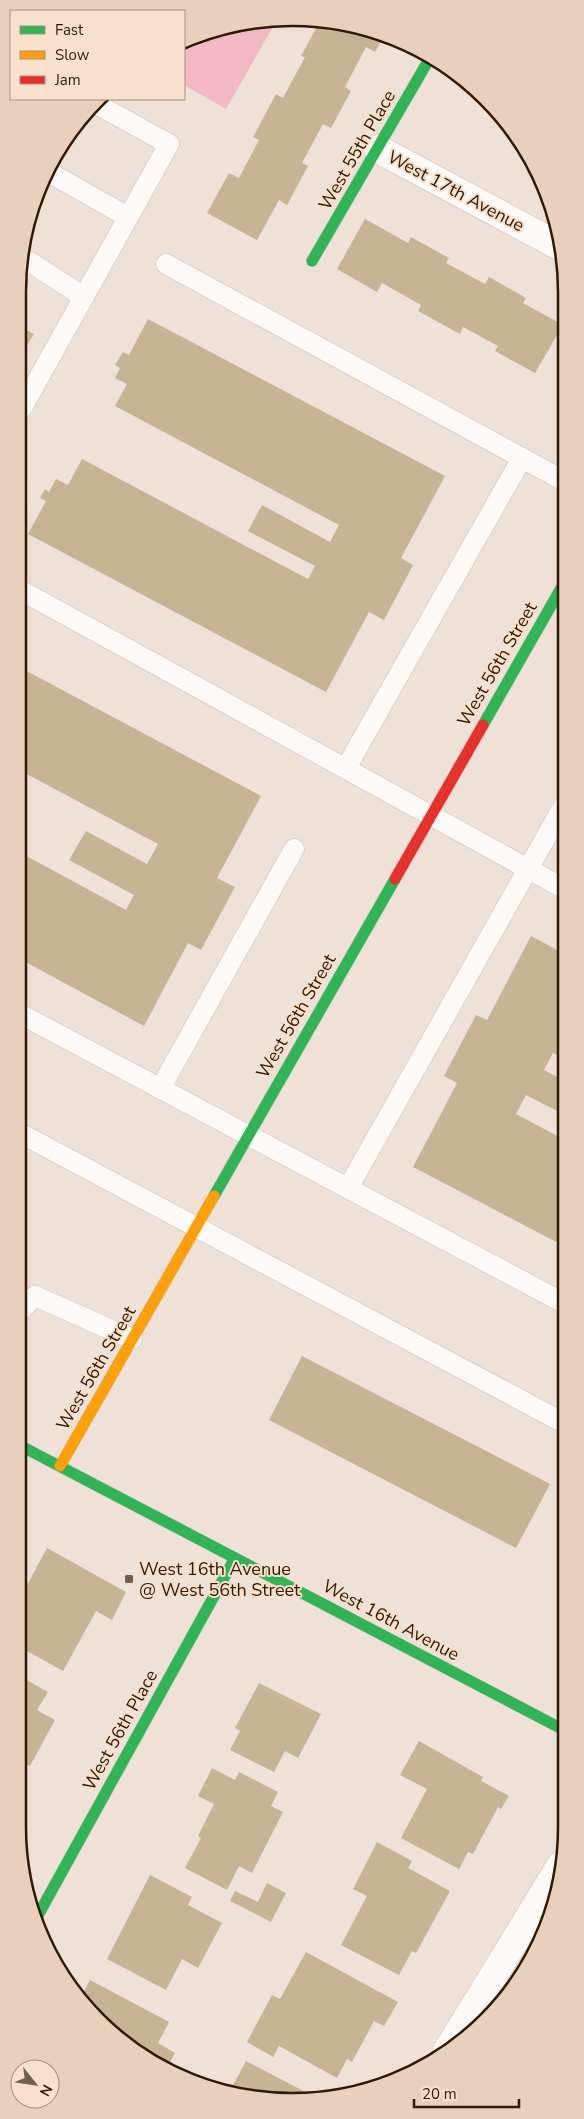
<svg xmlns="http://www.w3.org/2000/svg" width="584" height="2119" font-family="'Nunito Sans',sans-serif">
<rect width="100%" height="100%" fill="#eee1d7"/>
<path fill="#f2b8c4" d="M 238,23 L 275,23 L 226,109 L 184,85 L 184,45 Z"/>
<g fill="#c6b494">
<path d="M 319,23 L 345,23 L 383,37 L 375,52 L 366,47 L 345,87 L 351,91 L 331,128 L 323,124 L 302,163 L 308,166 L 287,205 L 279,200 L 257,240 L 207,213 L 229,173 L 239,178 L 259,140 L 253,137 L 276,94 L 283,98 L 305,57 L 301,56 Z"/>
<path d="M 365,219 L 408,243 L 411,237 L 449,258 L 446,263 L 485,284 L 489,277 L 526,298 L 523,303 L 563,325 L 535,373 L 495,351 L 498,346 L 463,327 L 460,334 L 418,311 L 421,305 L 382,283 L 377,292 L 337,269 Z"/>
<path d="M 148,319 L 445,476 L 401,558 L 413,565 L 384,620 L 369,612 L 326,692 L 28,534 L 46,501 L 40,498 L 45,489 L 49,492 L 56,479 L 68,485 L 82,459 L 308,579 L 315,566 L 248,531 L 262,505 L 330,542 L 339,525 L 115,406 L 127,384 L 115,378 L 120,368 L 115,365 L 123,352 L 129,355 Z"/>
<path d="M 22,328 L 34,334 L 22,354 Z"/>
<path d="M 21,668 L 261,796 L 217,878 L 235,887 L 201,950 L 188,943 L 144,1026 L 20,959 L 21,853 L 126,910 L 134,895 L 69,860 L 86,831 L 147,864 L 158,844 L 21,771 Z"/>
<path d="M 531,936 L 563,953 L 563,1058 L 553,1053 L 544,1070 L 563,1080 L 563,1114 L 526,1095 L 516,1114 L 563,1139 L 562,1245 L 413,1167 L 457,1083 L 444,1076 L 476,1015 L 487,1020 Z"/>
<path d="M 302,1356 L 550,1484 L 516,1548 L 269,1420 Z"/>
<path d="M 47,1548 L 126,1592 L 112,1620 L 96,1611 L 63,1671 L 18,1646 L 18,1602 Z"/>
<path d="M 18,1675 L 48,1692 L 37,1710 L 55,1720 L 30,1766 L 26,1764 L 18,1779 Z"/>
<path d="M 259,1683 L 321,1714 L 298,1758 L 285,1751 L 274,1772 L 230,1750 L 240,1731 L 235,1728 Z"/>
<path d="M 419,1741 L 483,1777 L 481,1781 L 509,1796 L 501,1809 L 498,1807 L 473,1854 L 468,1852 L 459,1869 L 401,1838 L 427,1789 L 400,1775 Z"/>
<path d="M 212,1768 L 235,1780 L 239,1772 L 278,1792 L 271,1806 L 283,1812 L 252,1873 L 239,1866 L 227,1890 L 185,1868 L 201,1838 L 198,1836 L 214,1804 L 198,1796 Z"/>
<path d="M 377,1842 L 412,1861 L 408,1868 L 450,1891 L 416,1953 L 412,1951 L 399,1975 L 341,1945 L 367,1896 L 353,1889 Z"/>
<path d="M 150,1875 L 192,1897 L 188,1905 L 222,1923 L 198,1968 L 182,1959 L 166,1990 L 107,1959 Z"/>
<path d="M 267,1883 L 286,1893 L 271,1922 L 230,1901 L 235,1891 L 258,1902 Z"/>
<path d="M 306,1952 L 398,2002 L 384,2026 L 374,2021 L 352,2062 L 347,2059 L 337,2078 L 279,2046 L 273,2057 L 247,2042 L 272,1995 L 280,1999 Z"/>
<path d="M 90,1980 L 169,2022 L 158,2043 L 175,2053 L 166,2070 L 86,2008 L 80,1999 Z"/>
<path d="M 246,2061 L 315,2097 L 274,2101 L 231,2089 Z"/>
</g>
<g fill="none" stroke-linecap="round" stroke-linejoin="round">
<g stroke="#cfbeb1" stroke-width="21">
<g id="lane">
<path d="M 50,173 L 128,217"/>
<path d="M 30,262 L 84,297"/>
<path d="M 166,264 L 522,458 L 346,768"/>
<path d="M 22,408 L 169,144 L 98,105"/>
<path d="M 522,458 L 564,481"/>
<path d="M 22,591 L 563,888"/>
<path d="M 20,1014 L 562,1302"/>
<path d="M 160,1089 L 294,849"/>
<path d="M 20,1133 L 562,1422"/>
<path d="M 348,1188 L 563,807"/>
<path d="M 19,1312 L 35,1296 L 132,1339"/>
</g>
</g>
<g stroke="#cfbeb1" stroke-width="29">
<g id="street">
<path d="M 378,149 L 561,247"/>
<path d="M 447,2051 L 561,1865"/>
</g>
</g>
<g stroke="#cfbeb1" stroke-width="12">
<g id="fast">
<path d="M 312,261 L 431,56"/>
<path d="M 483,725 L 564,583"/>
<path d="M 214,1196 L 395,879"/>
<path d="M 19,1445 L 562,1729"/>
<path d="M 36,1919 L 235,1558"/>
</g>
</g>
<g stroke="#cfbeb1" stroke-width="12">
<path id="slow" d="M 60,1466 L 214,1196"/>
</g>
<g stroke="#cfbeb1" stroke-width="12">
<path id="jam" d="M 395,879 L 483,725"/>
</g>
<use href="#lane" stroke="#fcfaf9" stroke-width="20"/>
<use href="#street" stroke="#fcfaf9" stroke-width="28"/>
<use href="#fast" stroke="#30b455" stroke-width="11"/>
<use href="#slow" stroke="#ff9f0a" stroke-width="11"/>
<use href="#jam" stroke="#e5322d" stroke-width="11"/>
</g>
<rect fill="#72604f" stroke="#f8e0cd" stroke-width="2" x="124" y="1574" width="10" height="10" rx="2.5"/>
<g text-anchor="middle" stroke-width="4" stroke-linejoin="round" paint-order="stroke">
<g font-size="18" fill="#2f1a06" stroke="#f8e0cd">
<text transform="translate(357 150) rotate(-60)" y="6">West 55th Place</text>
<text transform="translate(456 191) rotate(28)" y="6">West 17th Avenue</text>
<text transform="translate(497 664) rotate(-60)" y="6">West 56th Street</text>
<text transform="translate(296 1016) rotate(-60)" y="6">West 56th Street</text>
<text transform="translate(96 1368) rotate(-60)" y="6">West 56th Street</text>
<text transform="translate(391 1620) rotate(28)" y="6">West 16th Avenue</text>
<text transform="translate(120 1730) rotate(-61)" y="6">West 56th Place</text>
</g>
<g font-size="18" fill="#2f1a06" stroke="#f8e0cd" text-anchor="start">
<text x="139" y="1575">West 16th Avenue<tspan x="139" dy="21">@ West 56th Street</tspan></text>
</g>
</g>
<path d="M0 0H584V2119H0ZM292 26H292A266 266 0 0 1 558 292V1827A266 266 0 0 1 292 2093H292A266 266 0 0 1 26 1827V292A266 266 0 0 1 292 26Z" fill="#e8d0bd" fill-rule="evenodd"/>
<path fill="none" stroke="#2f1a06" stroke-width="2.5" d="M292 26H292A266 266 0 0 1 558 292V1827A266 266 0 0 1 292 2093H292A266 266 0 0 1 26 1827V292A266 266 0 0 1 292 26Z"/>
<rect x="10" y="10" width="175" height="90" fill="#f8e0cd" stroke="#a8917d"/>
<rect x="20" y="26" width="25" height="8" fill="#30b455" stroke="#a8917d"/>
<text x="55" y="35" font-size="15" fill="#2f1a06">Fast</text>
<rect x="20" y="51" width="25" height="8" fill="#ff9f0a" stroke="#a8917d"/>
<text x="55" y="60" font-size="15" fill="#2f1a06">Slow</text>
<rect x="20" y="76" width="25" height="8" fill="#e5322d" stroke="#a8917d"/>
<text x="55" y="85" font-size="15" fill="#2f1a06">Jam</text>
<g transform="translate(35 2084) rotate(120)"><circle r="24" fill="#f8e0cd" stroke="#a8917d"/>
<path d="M0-4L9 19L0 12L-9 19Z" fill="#72604f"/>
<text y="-8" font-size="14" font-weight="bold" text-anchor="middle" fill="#2f1a06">N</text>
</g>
<path d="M414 2099v8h105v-8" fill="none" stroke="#2f1a06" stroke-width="2.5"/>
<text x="422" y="2099" font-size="15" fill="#2f1a06" stroke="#f8e0cd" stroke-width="4" paint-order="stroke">20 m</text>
</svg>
